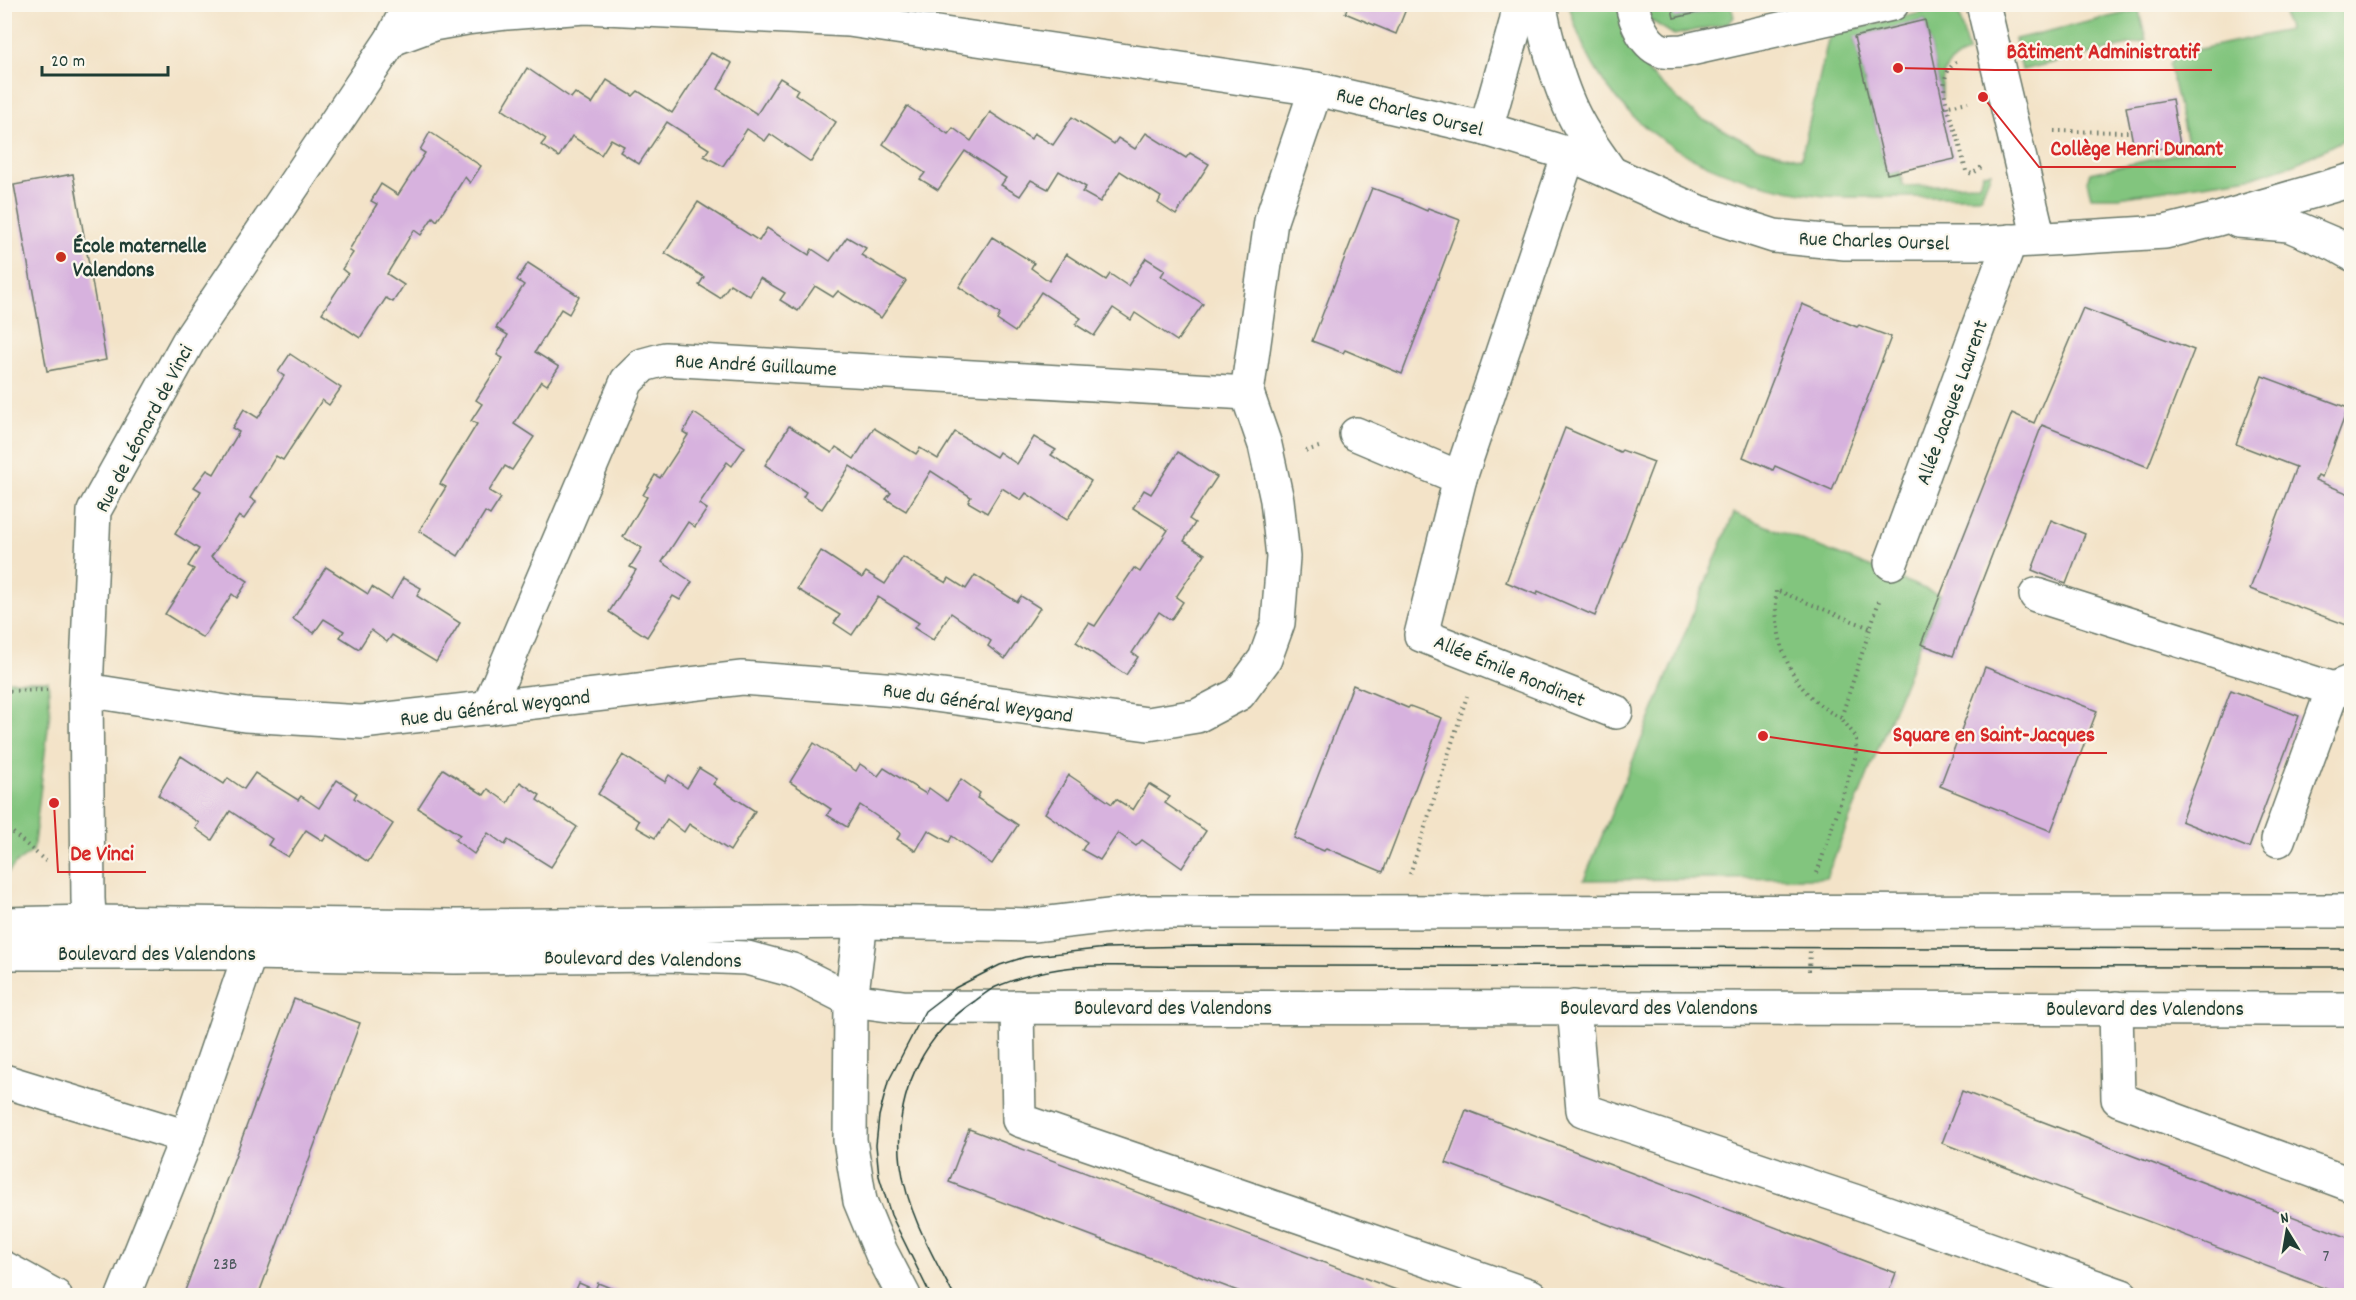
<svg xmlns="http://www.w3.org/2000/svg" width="2356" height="1300" font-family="Dekko,sans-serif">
<rect width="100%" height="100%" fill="#fbf7ec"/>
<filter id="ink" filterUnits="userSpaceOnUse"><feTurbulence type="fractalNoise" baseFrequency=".0167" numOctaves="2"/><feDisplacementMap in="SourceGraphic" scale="12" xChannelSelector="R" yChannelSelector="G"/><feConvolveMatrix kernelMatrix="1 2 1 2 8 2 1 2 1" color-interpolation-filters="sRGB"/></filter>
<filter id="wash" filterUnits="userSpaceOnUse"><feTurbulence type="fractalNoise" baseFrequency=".008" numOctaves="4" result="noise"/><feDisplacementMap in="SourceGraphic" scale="24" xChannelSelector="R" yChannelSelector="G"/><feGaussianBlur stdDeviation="1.35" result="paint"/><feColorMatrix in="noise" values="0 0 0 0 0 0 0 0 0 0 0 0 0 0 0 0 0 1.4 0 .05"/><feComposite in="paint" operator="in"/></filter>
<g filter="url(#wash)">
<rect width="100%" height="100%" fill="#f3e3c8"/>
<g fill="#82c57e" stroke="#508159" stroke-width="1.5">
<path d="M 1569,5 L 1622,5 L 1622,22 L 1649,73 L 1698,117 L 1756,147 L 1801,159 L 1828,40 L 1836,33 L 1950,6 L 1959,14 L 1968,52 C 1943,63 1941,73 1942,99 L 1925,20 L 1854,37 L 1887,174 L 1900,171 L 1903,186 L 1979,184 L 1983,173 L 1991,172 L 1981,197 C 1948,197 1914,197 1881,197 C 1860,197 1837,198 1817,195 C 1700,179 1601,125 1569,5 Z"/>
<path d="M 1643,5 L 1671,5 L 1675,18 L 1731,6 L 1734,17 L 1729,23 L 1674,35 L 1650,20 Z"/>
<path d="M 2282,5 L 2343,5 L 2351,45 L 2351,136 L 2297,163 L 2256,176 L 2119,197 L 2091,197 L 2087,181 L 2090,173 L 2189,151 L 2169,65 L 2177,54 L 2288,30 Z"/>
<path d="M 2139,10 L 2146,41 L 2022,70 L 2015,39 Z"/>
<path d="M 1734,513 L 1940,595 L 1826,878 L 1584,880 Z"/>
<path d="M 5,681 L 48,681 L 50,712 L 33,851 L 16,863 L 5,876 Z"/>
</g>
<g id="blocks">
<g fill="#d7b2de">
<path d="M 1349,4 L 1408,4 L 1396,34 L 1345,13 Z"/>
<path d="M 1671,4 L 1733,4 L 1733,5 L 1674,18 Z"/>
<path d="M 2343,4 L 2352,4 L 2352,40 L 2350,40 Z"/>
<path d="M 1925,20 L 1955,159 L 1887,174 L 1854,37 Z"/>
<path d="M 711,53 L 732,63 L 718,89 L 757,114 L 780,78 L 798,89 L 795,94 L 836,122 L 811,162 L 770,134 L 765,141 L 747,129 L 723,166 L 704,156 L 709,149 L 667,122 L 639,164 L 620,152 L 624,146 L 611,139 L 601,155 L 572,136 L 559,157 L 541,145 L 546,139 L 502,109 L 527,68 L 571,98 L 575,93 L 592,104 L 607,80 L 633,96 L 638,91 L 672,113 Z"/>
<path d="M 2172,99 L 2180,145 L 2135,153 L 2126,107 Z"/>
<path d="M 907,106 L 948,134 L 953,128 L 971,141 L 990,112 L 1031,139 L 1034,133 L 1053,145 L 1072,117 L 1114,144 L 1118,138 L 1135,149 L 1146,133 L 1186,158 L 1190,153 L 1209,164 L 1176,215 L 1158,203 L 1161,197 L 1120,171 L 1100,202 L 1082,192 L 1086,187 L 1059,171 L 1048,189 L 1031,180 L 1020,196 L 1001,185 L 1006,178 L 965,151 L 938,190 L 920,179 L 925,173 L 883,144 Z"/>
<path d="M 430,132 L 481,166 L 470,183 L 465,177 L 437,221 L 433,217 L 421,235 L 414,230 L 387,274 L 404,285 L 393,302 L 386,298 L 360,338 L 322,313 L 348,274 L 342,269 L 353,253 L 349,250 L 377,204 L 371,201 L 381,184 L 398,195 L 425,153 L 420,150 Z"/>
<path d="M 73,174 L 106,360 L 47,371 L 14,185 Z"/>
<path d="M 1372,188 L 1403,199 L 1402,200 L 1427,211 L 1428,208 L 1460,220 L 1402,374 L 1345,350 L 1343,353 L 1312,341 Z"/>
<path d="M 698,202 L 759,241 L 767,228 L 809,255 L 812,249 L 830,261 L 847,237 L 866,248 L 861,255 L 906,281 L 881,318 L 838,291 L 833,297 L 815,286 L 798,311 L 780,300 L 785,293 L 760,278 L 750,296 L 730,284 L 720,298 L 699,285 L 704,277 L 665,253 Z"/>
<path d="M 992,237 L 1034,263 L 1031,268 L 1049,281 L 1066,254 L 1106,280 L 1110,274 L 1128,286 L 1146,258 L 1165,270 L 1161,276 L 1203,304 L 1177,341 L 1135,313 L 1131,320 L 1113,308 L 1094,336 L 1075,324 L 1081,318 L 1041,292 L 1015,332 L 997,320 L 1000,314 L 959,287 Z"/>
<path d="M 528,263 L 579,296 L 569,314 L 561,309 L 535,352 L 559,367 L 547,385 L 541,381 L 514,424 L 534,437 L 512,470 L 505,466 L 489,491 L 501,498 L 490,515 L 485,512 L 458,556 L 419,531 L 446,487 L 440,484 L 477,424 L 471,421 L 482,404 L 476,400 L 503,358 L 497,355 L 508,335 L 496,328 L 524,285 L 517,280 Z"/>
<path d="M 1802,304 L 1857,327 L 1859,325 L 1891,337 L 1832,491 L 1775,466 L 1773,470 L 1743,457 Z"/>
<path d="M 2083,308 L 2194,350 L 2148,467 L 2042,425 L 1953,656 L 1921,644 L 2012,413 L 2034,423 Z"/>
<path d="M 290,354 L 341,388 L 329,405 L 322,400 L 283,460 L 276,456 L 250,498 L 256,502 L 244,519 L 239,516 L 211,557 L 248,581 L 237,598 L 232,594 L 203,638 L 165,614 L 194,569 L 188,566 L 199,549 L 175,534 L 201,491 L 194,487 L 207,470 L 214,474 L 239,432 L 232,428 L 244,409 L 258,418 L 284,376 L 278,372 Z"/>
<path d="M 2262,376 L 2348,408 L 2322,477 L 2318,475 L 2315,480 L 2352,495 L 2352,627 L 2250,589 L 2296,467 L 2236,444 Z"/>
<path d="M 694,413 L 745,447 L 732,466 L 727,462 L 699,504 L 707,509 L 695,527 L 688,522 L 662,562 L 692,582 L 680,600 L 673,596 L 647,637 L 609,612 L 636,570 L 630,567 L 642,548 L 623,537 L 647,497 L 643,495 L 655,475 L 660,478 L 688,435 L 683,432 Z"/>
<path d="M 789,426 L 832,453 L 836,447 L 854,459 L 874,428 L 916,454 L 920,448 L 938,459 L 955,432 L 996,457 L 999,452 L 1017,464 L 1034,437 L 1056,450 L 1051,455 L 1091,481 L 1067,520 L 1026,493 L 1021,500 L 1002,488 L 987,513 L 968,502 L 971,497 L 931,471 L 906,511 L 886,499 L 891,493 L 850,466 L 822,509 L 803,497 L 806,492 L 765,465 Z"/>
<path d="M 1565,428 L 1620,452 L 1622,450 L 1654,462 L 1595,616 L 1538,591 L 1537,595 L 1506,582 Z"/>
<path d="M 1178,452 L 1217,477 L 1189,519 L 1195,523 L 1184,541 L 1205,554 L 1176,597 L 1183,602 L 1171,620 L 1159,612 L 1132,653 L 1138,657 L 1126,675 L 1076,642 L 1089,623 L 1095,626 L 1134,568 L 1140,572 L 1168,530 L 1133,508 L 1144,490 L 1151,494 Z"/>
<path d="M 2051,520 L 2085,534 L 2066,584 L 2032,570 Z"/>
<path d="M 821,551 L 862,578 L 866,572 L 885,584 L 903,557 L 946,583 L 949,578 L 966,589 L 975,575 L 1017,602 L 1021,596 L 1040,608 L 1005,659 L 988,646 L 991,641 L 951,613 L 933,640 L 914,628 L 919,623 L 878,597 L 852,635 L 834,623 L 840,615 L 797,589 Z"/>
<path d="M 326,567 L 368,594 L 372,587 L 391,599 L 403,578 L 421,588 L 417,596 L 460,623 L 436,662 L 392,635 L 387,642 L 371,630 L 359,649 L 340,637 L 344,631 L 324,619 L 314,633 L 293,619 Z"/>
<path d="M 1985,667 L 2097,711 L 2051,831 L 1940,786 Z"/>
<path d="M 1353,685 L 1408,708 L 1410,706 L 1442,718 L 1383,872 L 1326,848 L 1324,851 L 1294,838 Z"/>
<path d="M 2231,690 L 2299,716 L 2249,848 L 2181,821 Z"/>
<path d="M 814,743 L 856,771 L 860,764 L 878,776 L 884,768 L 926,794 L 929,788 L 947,801 L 961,779 L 980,793 L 977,798 L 1018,825 L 992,864 L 952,836 L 949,842 L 928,830 L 916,851 L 897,839 L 901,833 L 860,805 L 847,827 L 827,815 L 831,809 L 790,782 Z"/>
<path d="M 623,755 L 665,782 L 669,775 L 687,788 L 699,768 L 717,779 L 713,784 L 755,811 L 730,851 L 689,824 L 684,832 L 667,819 L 655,838 L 636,827 L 639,821 L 598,794 Z"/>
<path d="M 181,756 L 224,784 L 228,778 L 244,789 L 255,773 L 298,800 L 301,796 L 319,808 L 337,780 L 357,793 L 354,798 L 393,824 L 368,862 L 327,835 L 323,841 L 306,830 L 288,857 L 268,845 L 272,839 L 230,811 L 212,840 L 195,828 L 199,823 L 158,795 Z"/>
<path d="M 443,769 L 484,795 L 488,789 L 508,803 L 520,782 L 540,795 L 537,800 L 577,827 L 551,867 L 508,840 L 505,845 L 488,833 L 474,854 L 455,840 L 460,835 L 418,808 Z"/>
<path d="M 1069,775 L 1112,804 L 1116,799 L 1133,810 L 1149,784 L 1170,797 L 1165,803 L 1206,831 L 1182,868 L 1142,840 L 1136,846 L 1118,833 L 1100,860 L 1082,850 L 1087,842 L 1045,813 Z"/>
<path d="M 294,999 L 360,1023 L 258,1296 L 183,1296 Z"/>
<path d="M 1962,1091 L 2352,1239 L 2352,1296 L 2345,1296 L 1942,1143 Z"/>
<path d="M 1466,1110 L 1896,1273 L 1887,1296 L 1797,1296 L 1446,1163 Z"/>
<path d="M 969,1129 L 1399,1291 L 1398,1296 L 1251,1296 L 949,1182 Z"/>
<path d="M 579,1283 L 595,1290 L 598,1283 L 631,1296 L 573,1296 Z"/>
</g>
</g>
</g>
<g filter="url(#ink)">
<use href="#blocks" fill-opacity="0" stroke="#697768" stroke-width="1.5"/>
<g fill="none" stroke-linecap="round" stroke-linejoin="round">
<g stroke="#697768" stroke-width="36">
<g id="minor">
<path d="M 1540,4 C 1544,36 1562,95 1578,123 C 1587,140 1600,156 1611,173"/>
<path d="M 1632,4 C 1635,21 1645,46 1663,51 C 1668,52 1676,51 1682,51 L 1892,4"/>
<path d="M 1983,4 L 2039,239"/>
<path d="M 392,39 L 433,24 L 467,18 L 507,13 L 585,7 L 849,20 L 1316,89 L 1486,129 L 1569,154 L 1696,211 L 1774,236 L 1845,243 L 1981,243 L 2165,232 L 2218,219 L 2352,180"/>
<path d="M 1486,129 L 1516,23 L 1519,4"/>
<path d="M 1569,154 L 1460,478 L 1421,635 L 1616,712"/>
<path d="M 2238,221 L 2289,225 L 2336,245 L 2352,254"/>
<path d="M 1356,434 L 1460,478"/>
<path d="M 1891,563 L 2010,241"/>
<path d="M 2036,595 L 2333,689 L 2352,681"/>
<path d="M 86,690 L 245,715 L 362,722 L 742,678 L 898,690 L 1148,724 L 1197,716 L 1239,694 L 1265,659 L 1278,623 L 1283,557 L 1277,500 L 1265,445 L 1247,393 L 1271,221 L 1316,89"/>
<path d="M 488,708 L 627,381 L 643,365 L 665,359 L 1247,393"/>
<path d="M 2278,840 L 2333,689"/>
<path d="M 861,922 L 851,1000 L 850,1140 L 860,1201 L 881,1252 L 904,1296"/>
<path d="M 4,924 L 90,922 L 456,926 L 861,922 L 1033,925 L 1143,912 L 2352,911"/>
<path d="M 91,944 L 88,899 L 86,690 L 94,511 L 188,342 L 392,39 L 410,4"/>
<path d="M 4,953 L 250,953 L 454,957 L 666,955 L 747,958 L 792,970 L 851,1000 L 903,1007 L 2352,1009"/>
<path d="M 1017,1007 L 1019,1120 L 1531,1296"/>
<path d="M 1574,1007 L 1583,1110 L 1854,1201 L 2122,1296"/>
<path d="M 2116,1008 L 2118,1099 L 2352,1185"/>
<path d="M 4,1081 L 187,1137"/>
<path d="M 4,1268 L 55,1296"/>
<path d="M 123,1296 L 187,1137 L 250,953 L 251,933"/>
</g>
</g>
<g stroke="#697768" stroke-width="4" stroke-dasharray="1.5 4.5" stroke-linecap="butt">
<path d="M 1956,62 C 1932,80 1951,116 1958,138 C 1961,149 1963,160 1966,171 L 1972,174 L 1983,166"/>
<path d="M 1944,107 L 1968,102"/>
<path d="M 2054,131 L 2131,132"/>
<path d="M 1306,451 L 1322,446"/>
<path d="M 4,691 L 47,690"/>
<path d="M 1841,718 C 1790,693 1774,644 1776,590 L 1870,628"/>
<path d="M 4,825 L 49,864"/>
<path d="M 1817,873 L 1856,755 L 1856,737 L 1841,718 L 1880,598"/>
<path d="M 1410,874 L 1467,696"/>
<path d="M 1809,971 L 1810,949"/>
</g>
<use href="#minor" stroke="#fff" stroke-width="33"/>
<g stroke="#1f3d34" stroke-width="1.5">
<path d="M 931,1296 L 891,1215 L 879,1176 L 876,1145 L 879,1116 L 888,1082 L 925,1011 L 955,988 L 1000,965 L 1025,957 L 1106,948 L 1194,946 L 2352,949"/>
<path d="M 954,1296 C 932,1254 907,1212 901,1165 C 893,1100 920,1037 975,1001 C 982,996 990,989 998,986 C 1017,978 1039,972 1059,969 C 1098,963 1147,967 1187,966 L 2352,967"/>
</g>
</g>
</g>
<circle fill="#c8321e" stroke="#fbf7ec" stroke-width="2" cx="61" cy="257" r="6"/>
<g text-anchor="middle" stroke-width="4.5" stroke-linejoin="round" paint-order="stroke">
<g font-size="18" fill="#4d5a5e">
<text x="2326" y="1261">7</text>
<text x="225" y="1269">23B</text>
</g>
<g font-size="21" fill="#1f3d34" stroke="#fbf7ec">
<text transform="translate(1410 111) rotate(14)" y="7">Rue Charles Oursel</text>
<text transform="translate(1874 240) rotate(2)" y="7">Rue Charles Oursel</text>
<text transform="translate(756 364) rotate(3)" y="7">Rue André Guillaume</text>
<text transform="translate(1951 402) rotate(-70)" y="7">Allée Jacques Laurent</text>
<text transform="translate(143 428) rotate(-62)" y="7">Rue de Léonard de Vinci</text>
<text transform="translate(1510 670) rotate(22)" y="7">Allée Émile Rondinet</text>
<text transform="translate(978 702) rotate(8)" y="7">Rue du Général Weygand</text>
<text transform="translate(495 707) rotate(-7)" y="7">Rue du Général Weygand</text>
<text x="157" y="960">Boulevard des Valendons</text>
<text transform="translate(643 958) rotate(1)" y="7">Boulevard des Valendons</text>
<text x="1173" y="1014">Boulevard des Valendons</text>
<text x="1659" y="1014">Boulevard des Valendons</text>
<text x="2145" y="1015">Boulevard des Valendons</text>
</g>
<g font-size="21" font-weight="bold" fill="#1f3d34" stroke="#fbf7ec" text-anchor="start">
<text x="73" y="252">École maternelle<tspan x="73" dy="24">Valendons</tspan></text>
</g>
</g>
<path fill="none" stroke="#d62828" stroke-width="2" d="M1898 68L1995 70H2212M1983 97L2039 167H2236M1763 736L1881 753H2107M54 803L58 872H146"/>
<g fill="#d62828" stroke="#fbf7ec" stroke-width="2">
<circle cx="1898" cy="68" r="6"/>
<circle cx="1983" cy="97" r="6"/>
<circle cx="1763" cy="736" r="6"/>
<circle cx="54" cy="803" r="6"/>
</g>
<g font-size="22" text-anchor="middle" font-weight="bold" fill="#d62828" stroke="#fbf7ec" stroke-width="4.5" stroke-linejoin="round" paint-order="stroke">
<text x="2103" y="58">Bâtiment Administratif</text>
<text x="2137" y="155">Collège Henri Dunant</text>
<text x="1994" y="741">Square en Saint-Jacques</text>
<text x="102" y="860">De Vinci</text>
</g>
<rect width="2356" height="1300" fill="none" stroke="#fbf7ec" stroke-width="24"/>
<g transform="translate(2287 1231) rotate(349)" stroke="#fbf7ec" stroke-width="4.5" paint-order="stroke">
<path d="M0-4.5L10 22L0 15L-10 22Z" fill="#1f3d34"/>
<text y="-9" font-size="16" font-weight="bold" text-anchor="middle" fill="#1f3d34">N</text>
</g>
<path d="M42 66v9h126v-9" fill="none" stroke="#1f3d34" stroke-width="3"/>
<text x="51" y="66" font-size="18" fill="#1f3d34" stroke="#fbf7ec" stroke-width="4.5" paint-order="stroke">20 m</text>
</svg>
